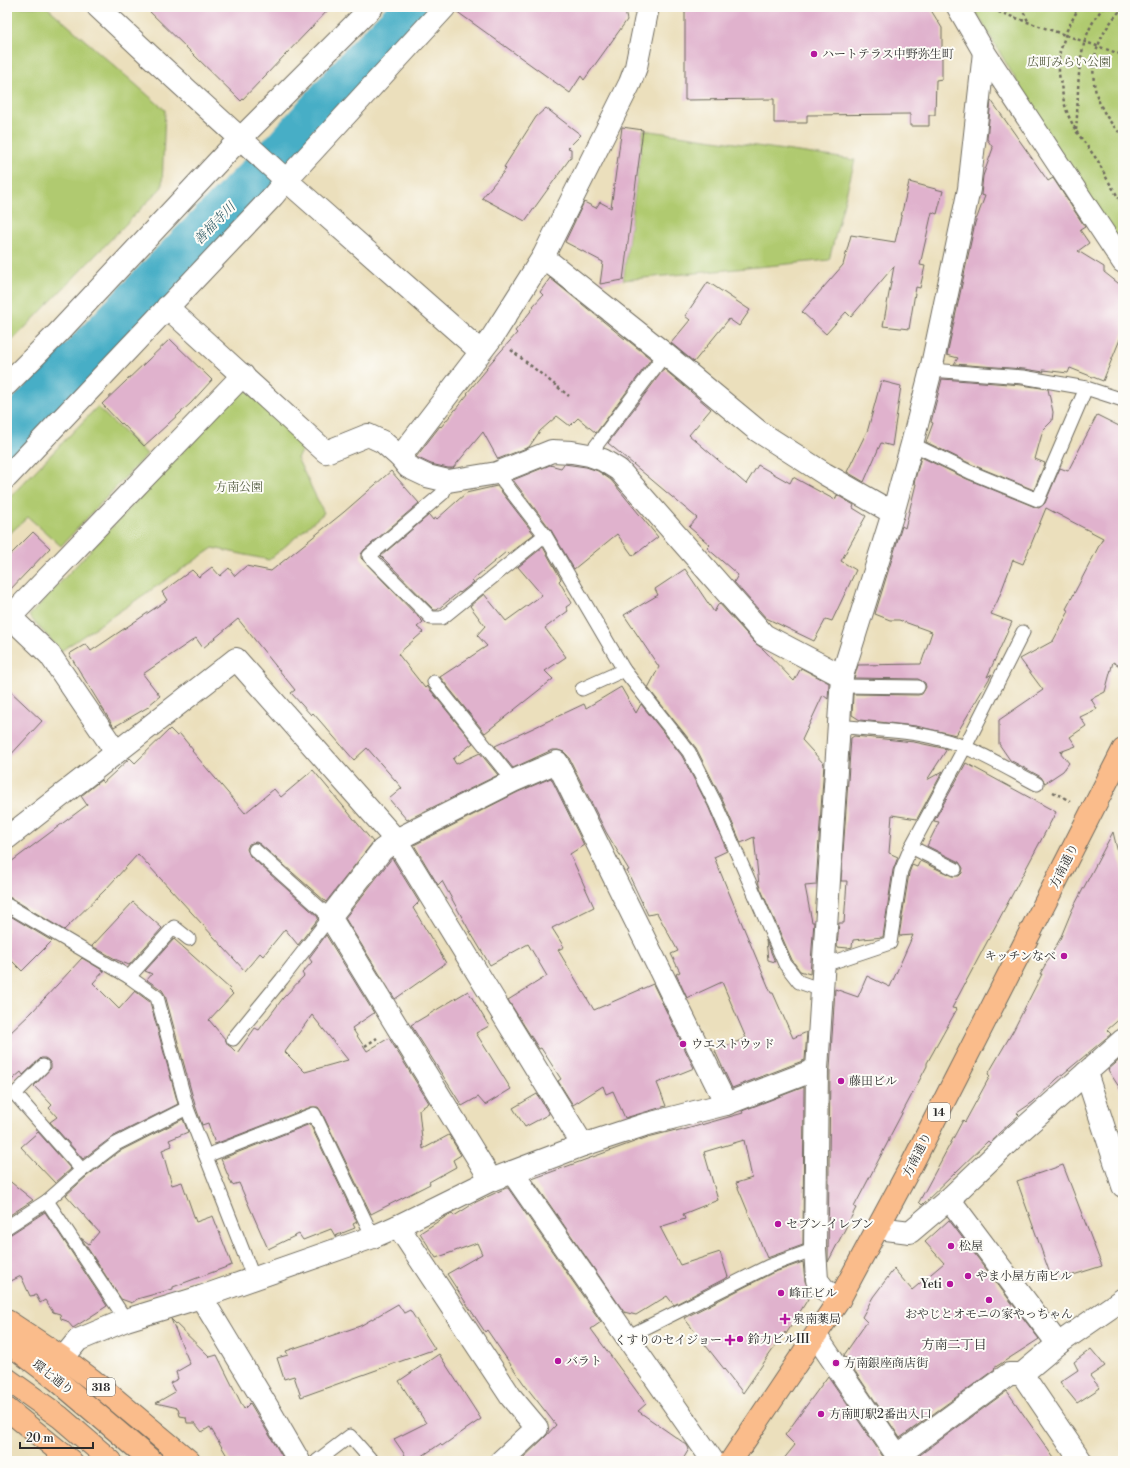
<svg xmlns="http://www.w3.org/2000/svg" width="1130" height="1468" font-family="'Libre Bodoni','Noto Serif JP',serif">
<rect width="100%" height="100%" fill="#fdfcf7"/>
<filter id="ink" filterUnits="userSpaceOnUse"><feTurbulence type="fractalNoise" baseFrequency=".025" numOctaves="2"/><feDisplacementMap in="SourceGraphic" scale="8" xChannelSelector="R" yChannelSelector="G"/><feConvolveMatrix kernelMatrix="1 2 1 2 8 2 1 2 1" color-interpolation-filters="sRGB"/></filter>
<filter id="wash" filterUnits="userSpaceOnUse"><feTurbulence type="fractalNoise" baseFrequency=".012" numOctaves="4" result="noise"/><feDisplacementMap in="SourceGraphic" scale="16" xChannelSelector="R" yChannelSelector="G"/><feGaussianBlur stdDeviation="0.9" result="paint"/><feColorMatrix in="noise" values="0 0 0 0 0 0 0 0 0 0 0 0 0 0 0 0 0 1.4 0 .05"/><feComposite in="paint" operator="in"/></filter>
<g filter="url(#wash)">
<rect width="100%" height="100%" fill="#ebdfbc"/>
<g fill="#b0ca6f" stroke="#6e7a4d">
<path d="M 7,7 L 47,7 L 165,110 L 162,187 L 7,346 Z"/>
<path d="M 973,7 L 1123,7 L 1123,251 L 1046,131 Z"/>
<path d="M 643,130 L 855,160 L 829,260 L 623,280 Z"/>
<path d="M 243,387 L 306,444 L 297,458 L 324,513 L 269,560 L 213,548 L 61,651 L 29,616 Z"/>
<path d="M 97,407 L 147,454 L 61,546 L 28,517 L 9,534 L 7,533 L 7,500 Z"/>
</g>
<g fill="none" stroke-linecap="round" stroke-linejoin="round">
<path stroke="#47aec6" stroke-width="44" d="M 7,436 L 183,252 L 282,153 L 361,64 L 417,7"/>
</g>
<g id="blocks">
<g fill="#e0b2cd" fill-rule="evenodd">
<path d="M 145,7 L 331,7 L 241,101 Z"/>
<path d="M 457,7 L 624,7 L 627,20 L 584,80 L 581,76 L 570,93 L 456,11 Z"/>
<path d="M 685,7 L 929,7 L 942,28 L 942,79 L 936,80 L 935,115 L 929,115 L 929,126 L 910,126 L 910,114 L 807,115 L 807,123 L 774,123 L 774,99 L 685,100 Z"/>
<path d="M 991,100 L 1048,181 L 1053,178 L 1085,227 L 1080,230 L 1089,243 L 1078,251 L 1104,267 L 1104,272 L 1123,287 L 1123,332 L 1103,381 L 1070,368 L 1068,373 L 1043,370 L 1044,372 L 1024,369 L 954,364 L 958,358 L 947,355 L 975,223 L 985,196 L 981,195 L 983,176 L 993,148 L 987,139 Z"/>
<path d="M 546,108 L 581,135 L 568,148 L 571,149 L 571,157 L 525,221 L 482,198 L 506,169 L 504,167 L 536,117 Z"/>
<path d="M 622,127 L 643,130 L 623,280 L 600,284 L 603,262 L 565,242 L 584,202 L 596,208 L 600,202 L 611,208 Z"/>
<path d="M 909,182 L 943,191 L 937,214 L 932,212 L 920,265 L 925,266 L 920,288 L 916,287 L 909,329 L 883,326 L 894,266 L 851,317 L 846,312 L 826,334 L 802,312 L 843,265 L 851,235 L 895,242 Z"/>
<path d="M 550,278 L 625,339 L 625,338 L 651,359 L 596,433 L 578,418 L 570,426 L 557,416 L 540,431 L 529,447 L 498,459 L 483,432 L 453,468 L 448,468 L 431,464 L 416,457 L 440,426 L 441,427 L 468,394 L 467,393 L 487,369 L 486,368 L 517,333 L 515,331 L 534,307 L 533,306 L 543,295 L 540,292 Z"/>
<path d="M 708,282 L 750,310 L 739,326 L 729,319 L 694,362 L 671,343 L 690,320 L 685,316 Z"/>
<path d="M 170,339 L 212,380 L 191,403 L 144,446 L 122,423 L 121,424 L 102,404 Z"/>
<path d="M 664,369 L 711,409 L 689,435 L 746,484 L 758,465 L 790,483 L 793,477 L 835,500 L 837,495 L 854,505 L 853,508 L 866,516 L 841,561 L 856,570 L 832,621 L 826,619 L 814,641 L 766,618 L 734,582 L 738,575 L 707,548 L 710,545 L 689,527 L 697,518 L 608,443 Z"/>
<path d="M 942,379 L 1022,385 L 1048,389 L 1053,412 L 1052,421 L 1043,430 L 1035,459 L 1045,463 L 1034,490 L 973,465 L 926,442 L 933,423 L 931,422 Z"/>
<path d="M 881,381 L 901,386 L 892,446 L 881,443 L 864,482 L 847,472 L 868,429 Z"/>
<path d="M 1097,415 L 1123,428 L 1123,668 L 1113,662 L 1105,692 L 1091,699 L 1097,709 L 1080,717 L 1086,726 L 1070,737 L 1076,746 L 1060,752 L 1069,763 L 1063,771 L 1045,783 L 1041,777 L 1010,760 L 999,744 L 999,720 L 1043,690 L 1020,659 L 1053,641 L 1069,611 L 1066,609 L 1103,538 L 1046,508 L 1023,564 L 1013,560 L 998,600 L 991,614 L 1012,622 L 987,677 L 992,674 L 956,735 L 916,726 L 860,720 L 852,715 L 853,694 L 918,695 L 922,694 L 926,687 L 925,683 L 918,679 L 854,678 L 858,665 L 921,664 L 932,632 L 899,620 L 890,620 L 875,614 L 902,526 L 905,528 L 916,484 L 914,483 L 921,457 L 967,479 L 1035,507 L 1039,508 L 1045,503 L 1060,468 L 1068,471 Z"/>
<path d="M 564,464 L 586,467 L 598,471 L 611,480 L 658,537 L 633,556 L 617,534 L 574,569 L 551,530 L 513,480 L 550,465 L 561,468 Z"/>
<path d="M 391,471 L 419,503 L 364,550 L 361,554 L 361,558 L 423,622 L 417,627 L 423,632 L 398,654 L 425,688 L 427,686 L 473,743 L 453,759 L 456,764 L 480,753 L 498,775 L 407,820 L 389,799 L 402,788 L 367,748 L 354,760 L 313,713 L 311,715 L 291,693 L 295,690 L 238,619 L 203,648 L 196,638 L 143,674 L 160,696 L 149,705 L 150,706 L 114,727 L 69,654 L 86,644 L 91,651 L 167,600 L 162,592 L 192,570 L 199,577 L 212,567 L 220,576 L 229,568 L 235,576 L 246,566 L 271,571 L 344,512 Z"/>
<path d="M 497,486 L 534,534 L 508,554 L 506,552 L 472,580 L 474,582 L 460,593 L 459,592 L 437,610 L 434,610 L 381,556 L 429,515 L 433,520 L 436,518 L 437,519 L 466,493 Z"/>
<path d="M 33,532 L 50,548 L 7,593 L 7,558 Z"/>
<path d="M 543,547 L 561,579 L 559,581 L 572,603 L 566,607 L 568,611 L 545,628 L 566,657 L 545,671 L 553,679 L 485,733 L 440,677 L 487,646 L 477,635 L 485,626 L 470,606 L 484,594 L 506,621 L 542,595 L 518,567 Z"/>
<path d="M 685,569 L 714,612 L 719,603 L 755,643 L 763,649 L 794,681 L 801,668 L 829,683 L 828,699 L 823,695 L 802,740 L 824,764 L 816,885 L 805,886 L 812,922 L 814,922 L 810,974 L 800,971 L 792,960 L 759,885 L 754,837 L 741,843 L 722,799 L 696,748 L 648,688 L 659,667 L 624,615 L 658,595 L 655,589 Z"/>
<path d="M 621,687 L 636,713 L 641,704 L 682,756 L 708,806 L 727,851 L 714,857 L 771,993 L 773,993 L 793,1038 L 807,1032 L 805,1060 L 732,1088 L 715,1051 L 746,1038 L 722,982 L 687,998 L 676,974 L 680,972 L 671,954 L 678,951 L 657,913 L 648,915 L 627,871 L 629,870 L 606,832 L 568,756 L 564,752 L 558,750 L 552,750 L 513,768 L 495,746 L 584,704 L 586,708 Z"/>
<path d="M 7,688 L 42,721 L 7,759 Z"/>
<path d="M 170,729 L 177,736 L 180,734 L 193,750 L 192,751 L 245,813 L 274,789 L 281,797 L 313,770 L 373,842 L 326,902 L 260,844 L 256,842 L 249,844 L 247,849 L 250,856 L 318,917 L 318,919 L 298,945 L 285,929 L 263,956 L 260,953 L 245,971 L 138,854 L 105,890 L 64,930 L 11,898 L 7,897 L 7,865 L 87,805 L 81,796 L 101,780 L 103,783 L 130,758 L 135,763 Z"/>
<path d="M 854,736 L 914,742 L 947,749 L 927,780 L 943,771 L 917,819 L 892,815 L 889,853 L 898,857 L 893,870 L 883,937 L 853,940 L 852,947 L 848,948 L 837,947 L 839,923 L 844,923 L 847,881 L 841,881 L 851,738 Z"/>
<path d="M 966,763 L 1056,812 L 952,1008 L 957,1009 L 927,1063 L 927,1066 L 889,1138 L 889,1140 L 854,1207 L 856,1208 L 828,1262 L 830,1069 L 835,989 L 858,997 L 867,976 L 890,987 L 913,935 L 899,936 L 909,873 L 912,865 L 917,867 L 920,861 L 952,876 L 959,876 L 962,873 L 963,868 L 959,862 L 927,846 L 939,822 L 934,821 Z"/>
<path d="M 551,778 L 584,845 L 570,854 L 594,907 L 552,928 L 564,947 L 558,950 L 594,1010 L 653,984 L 694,1068 L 657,1083 L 666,1106 L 625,1118 L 613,1091 L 606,1094 L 603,1086 L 573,1105 L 558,1081 L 561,1079 L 541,1048 L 539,1049 L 508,1000 L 547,976 L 528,944 L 490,965 L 469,930 L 442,881 L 438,885 L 414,845 L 518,792 Z"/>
<path d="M 1113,832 L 1123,874 L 1123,1016 L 1107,1030 L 1111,1034 L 1057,1079 L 1033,1102 L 1017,1113 L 1019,1115 L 999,1133 L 990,1143 L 988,1141 L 922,1205 L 919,1202 L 963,1120 L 965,1122 L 990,1076 L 988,1074 L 1013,1031 L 1042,974 L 1040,974 L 1060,939 L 1072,910 Z"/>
<path d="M 392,858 L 419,902 L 413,908 L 446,963 L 395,999 L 345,918 Z"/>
<path d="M 133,902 L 162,928 L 129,965 L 117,960 L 92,946 Z"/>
<path d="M 7,914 L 52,941 L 22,971 L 7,956 Z"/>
<path d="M 326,935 L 374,1013 L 352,1028 L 367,1051 L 389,1038 L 429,1103 L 419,1110 L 423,1149 L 449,1135 L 461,1155 L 453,1160 L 456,1167 L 429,1182 L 430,1184 L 371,1214 L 321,1111 L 318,1107 L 311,1107 L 215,1144 L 208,1123 L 202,1125 L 195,1105 L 165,995 L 162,990 L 147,980 L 152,974 L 145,971 L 174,939 L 230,989 L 229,990 L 233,994 L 209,1020 L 225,1039 L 228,1045 L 231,1047 L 237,1053 L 255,1028 L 259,1030 L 283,998 L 304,976 L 302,973 L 312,962 L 309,958 ZM 312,1015 L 348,1060 L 305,1072 L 285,1052 Z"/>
<path d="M 766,940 L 775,962 L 768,960 Z"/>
<path d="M 82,958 L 104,971 L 93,983 L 119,1009 L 135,991 L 150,1002 L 178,1104 L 112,1137 L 83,1159 L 50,1122 L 57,1117 L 49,1108 L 52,1105 L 34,1086 L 51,1068 L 51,1064 L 48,1060 L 45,1058 L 41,1058 L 23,1075 L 21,1072 L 7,1084 L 7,1036 L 32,1012 Z"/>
<path d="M 468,991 L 489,1026 L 476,1033 L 511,1089 L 485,1105 L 478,1097 L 462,1106 L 411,1025 Z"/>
<path d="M 1123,1057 L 1123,1093 L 1108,1070 Z"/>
<path d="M 804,1087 L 803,1245 L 767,1258 L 736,1183 L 752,1178 L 744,1140 L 704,1152 L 718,1200 L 683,1214 L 685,1219 L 660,1227 L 680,1265 L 720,1252 L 728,1277 L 674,1305 L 667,1296 L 636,1315 L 624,1312 L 532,1179 L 648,1137 L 676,1130 L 676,1132 L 743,1113 L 742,1111 Z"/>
<path d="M 537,1094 L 549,1114 L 525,1127 L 513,1108 Z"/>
<path d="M 183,1119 L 188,1132 L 169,1140 L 172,1146 L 162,1150 L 172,1185 L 182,1182 L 196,1222 L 213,1216 L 232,1265 L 173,1287 L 173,1289 L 137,1299 L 132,1303 L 121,1299 L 81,1238 L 89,1244 L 99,1232 L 66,1195 L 87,1176 L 120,1151 Z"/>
<path d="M 310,1124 L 357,1222 L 353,1224 L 355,1228 L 335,1236 L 331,1229 L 303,1240 L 299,1234 L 268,1249 L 239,1183 L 232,1185 L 221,1159 Z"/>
<path d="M 38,1132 L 71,1169 L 55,1183 L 21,1147 Z"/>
<path d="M 1063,1165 L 1102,1266 L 1057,1280 L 1049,1271 L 1017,1181 Z"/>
<path d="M 7,1179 L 33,1200 L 7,1217 Z"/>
<path d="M 506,1188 L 508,1188 L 601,1322 L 591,1329 L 646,1404 L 638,1411 L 687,1445 L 689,1449 L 682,1461 L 520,1461 L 545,1437 L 556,1425 L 524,1384 L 487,1330 L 485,1332 L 447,1274 L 482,1254 L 477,1243 L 436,1258 L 420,1233 L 445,1217 L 452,1213 L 454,1216 L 476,1202 Z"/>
<path d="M 45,1212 L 107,1306 L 73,1328 L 67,1321 L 61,1319 L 60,1314 L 53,1312 L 45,1300 L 40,1303 L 36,1295 L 30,1296 L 21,1276 L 7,1283 L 7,1235 L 11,1234 Z"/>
<path d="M 949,1220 L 1039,1339 L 994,1368 L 995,1369 L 900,1438 L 844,1355 L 867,1322 L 862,1317 L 873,1297 L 894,1269 L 912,1290 L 944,1263 L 925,1242 Z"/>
<path d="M 803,1262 L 805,1281 L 808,1288 L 808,1299 L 786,1334 L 785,1332 L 743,1393 L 684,1318 L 772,1273 Z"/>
<path d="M 398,1304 L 404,1313 L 410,1310 L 435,1349 L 301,1397 L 294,1376 L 284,1379 L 277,1358 L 288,1355 L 286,1351 L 360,1326 Z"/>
<path d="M 171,1319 L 210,1357 L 217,1355 L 244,1409 L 250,1403 L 285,1461 L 230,1461 L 210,1427 L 202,1432 L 195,1423 L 187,1423 L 186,1417 L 180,1416 L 178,1408 L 156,1403 L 175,1392 L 170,1383 L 178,1379 L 176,1372 L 190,1364 Z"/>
<path d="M 1091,1349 L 1105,1366 L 1090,1376 L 1100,1388 L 1077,1403 L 1060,1382 L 1078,1370 L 1074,1362 Z"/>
<path d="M 439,1354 L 481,1419 L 442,1446 L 440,1444 L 415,1461 L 409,1461 L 394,1439 L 426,1423 L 399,1381 Z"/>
<path d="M 828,1376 L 886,1461 L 782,1461 L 795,1445 L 785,1435 Z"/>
<path d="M 1007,1391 L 1056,1461 L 913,1461 L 913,1460 Z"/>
</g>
</g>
</g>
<g filter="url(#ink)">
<use href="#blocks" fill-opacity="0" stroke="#6e6a5e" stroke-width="1"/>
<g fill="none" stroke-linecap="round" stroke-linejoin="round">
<g stroke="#6e6a5e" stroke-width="15">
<g id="service">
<path d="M 931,370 L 1023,377 L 1086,388 L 1123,400"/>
<path d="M 912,444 L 970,472 L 1038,500 L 1086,388"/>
<path d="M 589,455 L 665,354"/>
<path d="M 497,473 L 545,535 L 624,670 L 689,752 L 715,803 L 785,964 L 799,982 L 822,990"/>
<path d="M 448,481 L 443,493 L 369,556 L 431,618 L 442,618 L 545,535"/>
<path d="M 434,682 L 513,781"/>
<path d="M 841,686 L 918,687"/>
<path d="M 582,689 L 624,670"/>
<path d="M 838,726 C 872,730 907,730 940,739 C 971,746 1008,769 1037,784"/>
<path d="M 911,847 L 955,869"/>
<path d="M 7,905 L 129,977 L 157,997 L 187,1108 L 254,1279"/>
<path d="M 824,965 L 890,943 L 901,871 L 911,847 L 965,747 L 1023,632"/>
<path d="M 129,977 L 174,927 L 189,939"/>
<path d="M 233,1039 L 282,979 L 330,917 L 255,850"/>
<path d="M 43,1066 L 15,1094 L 82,1170"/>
<path d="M 206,1156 L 314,1114 L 373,1237"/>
<path d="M 47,1201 L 126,1320"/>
<path d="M 7,1227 L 47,1201 L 82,1170 L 116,1144 L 187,1108"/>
<path d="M 627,1337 L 769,1266 L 815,1249"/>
<path d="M 317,1461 L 350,1436 L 372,1461"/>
</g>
</g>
<g stroke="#6e6a5e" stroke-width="24">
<g id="minor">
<path d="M 98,7 L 149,55 L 286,180 L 480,351"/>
<path d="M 958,7 L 984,52 L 1123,262"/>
<path d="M 543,257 L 665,354 L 758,431 L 825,474 L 893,513"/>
<path d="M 167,307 L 326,452 L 368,435 L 383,442 L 400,457 L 408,467 L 427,476 L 448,481 L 497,473 L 552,451 L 572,452 L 589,455 L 603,460 L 619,470 L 764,635 L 842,676"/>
<path d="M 7,384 L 58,333 L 229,150 L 372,7"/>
<path d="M 400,457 L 493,336 L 543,257 L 630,83 L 636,67 L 648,7"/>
<path d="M 7,477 L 273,196 L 286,180 L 445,7"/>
<path d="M 7,614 L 50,655 L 116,752"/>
<path d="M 10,617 L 243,375"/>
<path d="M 7,838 L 236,659 L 396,840 L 583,1145"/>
<path d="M 1086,1073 L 1123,1186"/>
<path d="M 512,1172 L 713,1461"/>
<path d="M 491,1180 L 330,917 L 382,850 L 396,840 L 513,781 L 557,762 L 726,1104"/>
<path d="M 949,1199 L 1058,1344"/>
<path d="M 398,1226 L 511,1397 L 537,1428 L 501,1461"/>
<path d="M 878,1228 L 910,1232 L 949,1199 L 1016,1135 L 1123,1040"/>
<path d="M 201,1297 L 268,1408 L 299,1461"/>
<path d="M 839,1300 L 824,1289 L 817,1280 L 815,1249 L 817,1069 L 842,676 L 893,513 L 912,444 L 931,370 L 969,189 L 984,52"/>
<path d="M 816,1336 L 901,1461"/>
<path d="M 63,1358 L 78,1340 L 126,1320 L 201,1297 L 373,1237 L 398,1226 L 491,1180 L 583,1145 L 644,1125 L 726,1104 L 817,1069"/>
<path d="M 897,1456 L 1009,1374 L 1022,1374"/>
<path d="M 1081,1461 L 1022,1374 L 1058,1344 L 1123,1299"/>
</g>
</g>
<g stroke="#6e6a5e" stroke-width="24">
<g id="primary">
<path d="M 7,1321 L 63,1358 L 91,1379 L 189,1461"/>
<path d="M 7,1342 L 57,1380 L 152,1461"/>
<path d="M 7,1379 L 60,1417 L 111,1461"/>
<path d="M 7,1409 L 71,1461"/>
<path d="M 731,1461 L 839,1300 L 912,1164 L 1123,750"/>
</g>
</g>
<g stroke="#6e6a5e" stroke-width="2.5" stroke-dasharray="3 3" stroke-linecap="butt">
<path d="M 1021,7 L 1029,23"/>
<path d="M 1079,7 L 1067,30 L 1059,55 L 1059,74 L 1064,102 L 1068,115 L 1076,131 L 1098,161 L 1107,179 L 1123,205"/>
<path d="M 1117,7 L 1120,11 C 1084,49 1084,99 1123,136"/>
<path d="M 987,8 L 1123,55"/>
<path d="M 1123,88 L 1120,89 L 1123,95"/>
<path d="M 1076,130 C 1080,88 1073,41 1104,7"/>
<path d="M 511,350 L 569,396"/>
<path d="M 1053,792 L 1070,801"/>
<path d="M 365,1046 L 377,1038"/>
</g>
<use href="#service" stroke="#fff" stroke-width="13"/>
<use href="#minor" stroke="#fff" stroke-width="22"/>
<use href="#primary" stroke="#fabc8b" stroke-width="22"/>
</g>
</g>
<g fill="#b5179e" stroke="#fdfcf7" stroke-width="1.5">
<circle cx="814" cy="54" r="4"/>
<circle cx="1064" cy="956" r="4"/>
<circle cx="683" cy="1044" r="4"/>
<circle cx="841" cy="1081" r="4"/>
<circle cx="778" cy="1224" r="4"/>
<circle cx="951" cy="1246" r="4"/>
<circle cx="968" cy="1276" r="4"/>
<circle cx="950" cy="1284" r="4"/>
<circle cx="781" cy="1293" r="4"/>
<circle cx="989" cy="1300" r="4"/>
<path d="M783 1313h4v4h4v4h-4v4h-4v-4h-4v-4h4z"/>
<circle cx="740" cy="1339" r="4"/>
<path d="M728 1334h4v4h4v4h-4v4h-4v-4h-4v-4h4z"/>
<circle cx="558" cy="1361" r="4"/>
<circle cx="836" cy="1363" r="4"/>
<circle cx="821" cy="1414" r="4"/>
</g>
<g text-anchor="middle" stroke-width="4" stroke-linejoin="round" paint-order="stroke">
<g fill="#fdfcf7" stroke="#6a6a68" stroke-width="1">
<rect x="928" y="1103" width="22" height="18" rx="3"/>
<rect x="87" y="1378" width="28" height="18" rx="3"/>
</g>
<g font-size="11" font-weight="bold" fill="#2b2b2b">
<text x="939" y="1116">14</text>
<text x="101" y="1391">318</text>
</g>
<g font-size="12" fill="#2b2b2b" stroke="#fdfcf7" text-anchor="start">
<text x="822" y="58">ハートテラス中野弥生町</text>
<text x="1056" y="960" text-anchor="end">キッチンなべ</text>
<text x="691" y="1048">ウエストウッド</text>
<text x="849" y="1085">藤田ビル</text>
<text x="786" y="1228">セブン-イレブン</text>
<text x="959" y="1250">松屋</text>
<text x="976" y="1280">やま小屋方南ビル</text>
<text x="942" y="1288" text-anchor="end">Yeti</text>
<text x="789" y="1297">峰正ビル</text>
<text x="989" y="1318" text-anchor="middle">おやじとオモニの家やっちゃん</text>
<text x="793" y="1323">泉南薬局</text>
<text x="748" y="1343">鈴力ビルIII</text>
<text x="722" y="1344" text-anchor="end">くすりのセイジョー</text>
<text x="566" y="1365">バラト</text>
<text x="844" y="1367">方南銀座商店街</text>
<text x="829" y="1418">方南町駅2番出入口</text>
</g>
<g font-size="12" fill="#535b3f" stroke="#fdfcf7">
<text x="1069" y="66">広町みらい公園</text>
<text x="239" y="491">方南公園</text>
</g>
<g font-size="12" fill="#2b2b2b" stroke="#fdfcf7">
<text transform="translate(1064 866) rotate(-63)" y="4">方南通り</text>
<text transform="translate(917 1155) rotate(-63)" y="4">方南通り</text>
<text transform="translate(53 1377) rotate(38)" y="4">環七通り</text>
</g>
<g font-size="13" font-style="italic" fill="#365f69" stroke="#fdfcf7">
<text transform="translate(214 223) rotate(-46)" y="5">善福寺川</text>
</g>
<g font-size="13" fill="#2b2b2b" stroke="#fdfcf7">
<text x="954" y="1349">方南二丁目</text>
</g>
</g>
<rect width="1130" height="1468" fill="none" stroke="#fdfcf7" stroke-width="24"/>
<path d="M20 1442v6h73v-6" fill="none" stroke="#2b2b2b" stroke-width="2"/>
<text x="26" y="1442" font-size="12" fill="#2b2b2b" stroke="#fdfcf7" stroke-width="3" paint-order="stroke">20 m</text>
</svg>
